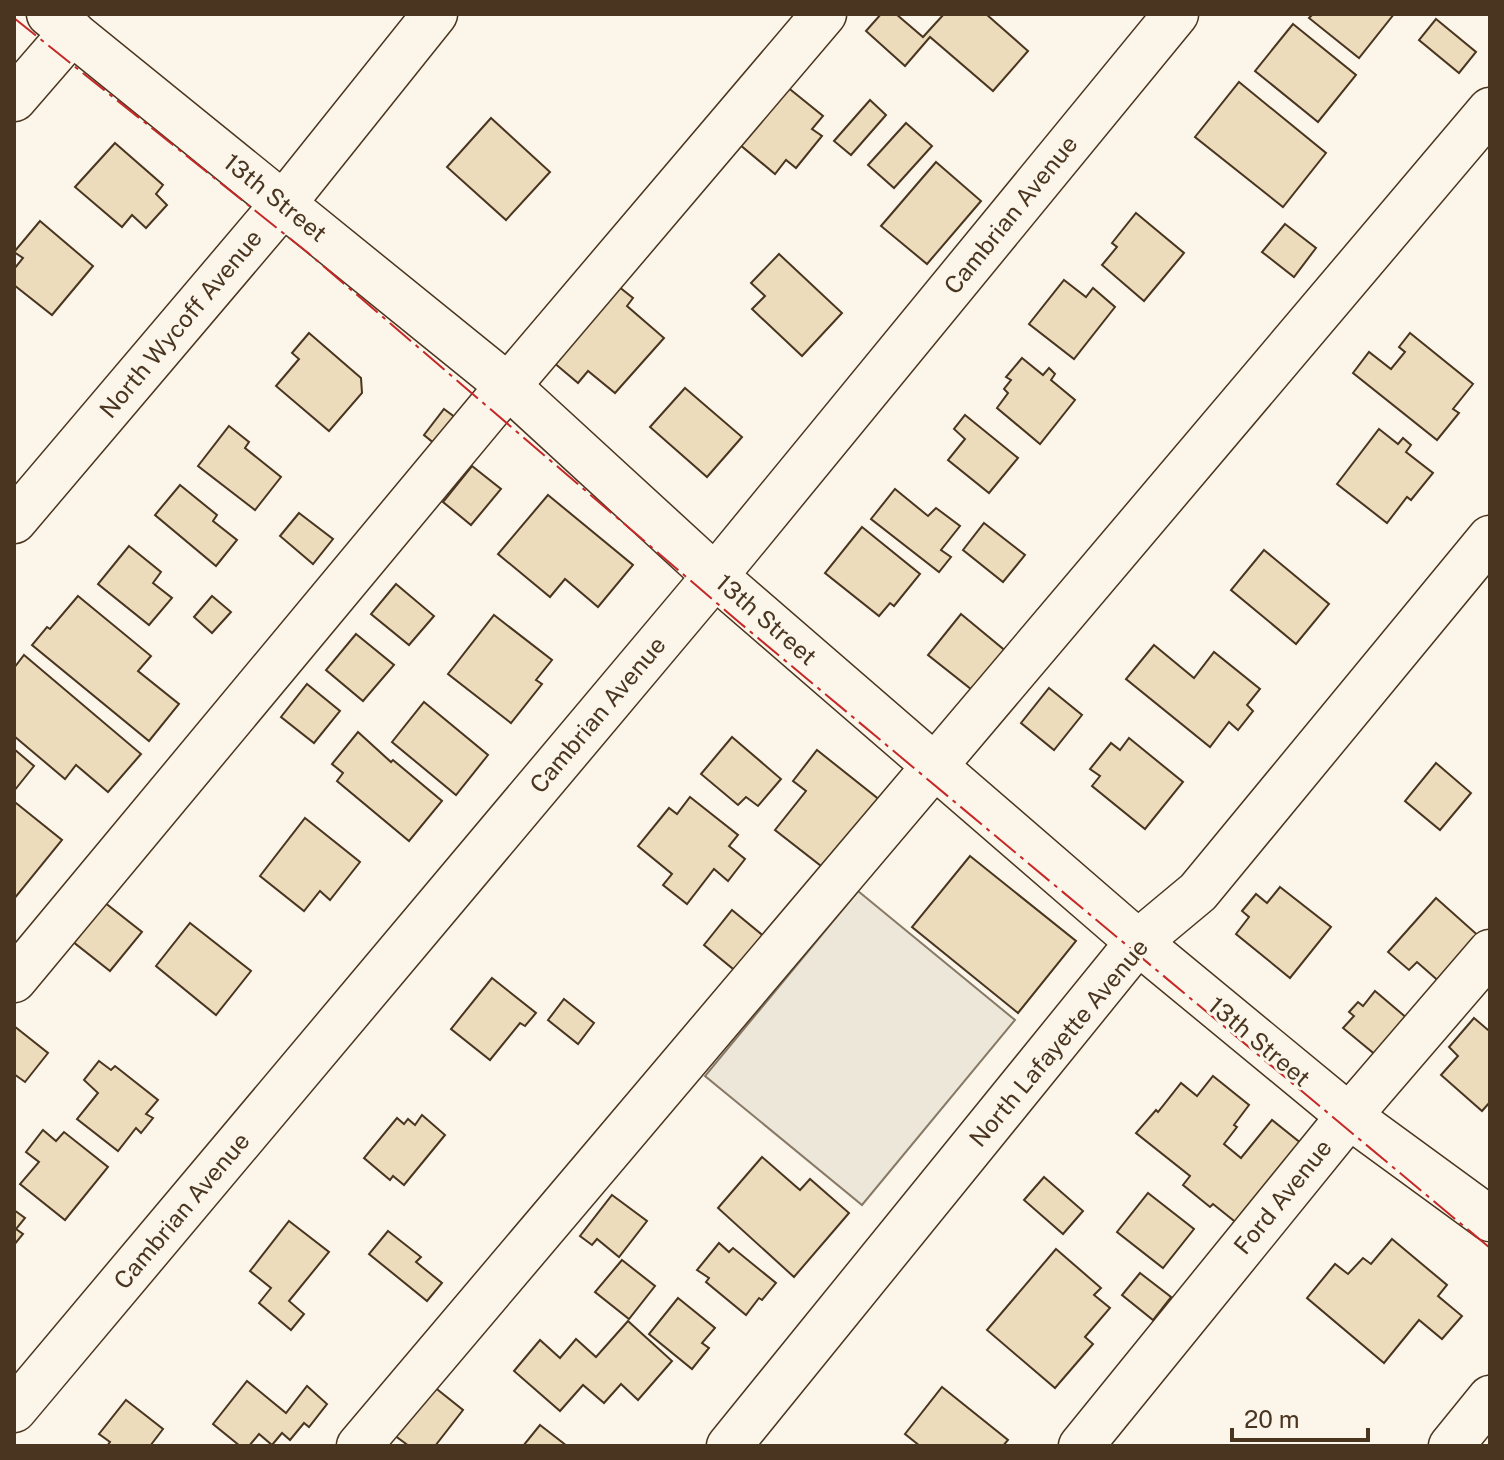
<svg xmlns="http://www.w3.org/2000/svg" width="1504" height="1460" font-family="'Public Sans',sans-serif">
<rect width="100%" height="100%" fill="#fbf6e9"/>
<path fill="#ede7d9" stroke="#887966" stroke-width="2" d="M 858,891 L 1015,1020 L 862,1205 L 705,1076 Z"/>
<g fill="#ecdcbc" stroke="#4a3520" stroke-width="2">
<path d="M 881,14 L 896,14 L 923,37 L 944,14 L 986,14 L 1028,51 L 993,91 L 930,37 L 905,66 L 866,31 Z"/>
<path d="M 1313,14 L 1394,14 L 1359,58 L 1309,18 Z"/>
<path d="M 1436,19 L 1476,52 L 1459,73 L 1419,40 Z"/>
<path d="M 1293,24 L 1356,75 L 1318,122 L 1255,71 Z"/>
<path d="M 1239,82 L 1326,153 L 1283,207 L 1195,137 Z"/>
<path d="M 786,86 L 823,116 L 812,129 L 822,136 L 796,168 L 786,160 L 775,174 L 739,144 Z"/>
<path d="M 870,100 L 886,115 L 851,155 L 834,141 Z"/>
<path d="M 491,118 L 550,172 L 506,220 L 447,167 Z"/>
<path d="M 906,123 L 932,146 L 894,188 L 868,165 Z"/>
<path d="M 115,143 L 163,185 L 156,194 L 167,205 L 146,228 L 132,215 L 122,227 L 75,187 Z"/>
<path d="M 936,162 L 981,201 L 927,264 L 881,226 Z"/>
<path d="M 1136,213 L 1184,253 L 1144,301 L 1102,265 L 1117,247 L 1112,243 Z"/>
<path d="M 40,221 L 93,266 L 52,315 L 14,285 L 14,269 L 23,258 L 14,252 Z"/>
<path d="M 1285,224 L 1316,248 L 1294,277 L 1262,252 Z"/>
<path d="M 779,254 L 842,313 L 802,356 L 752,309 L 765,296 L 751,283 Z"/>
<path d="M 1064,280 L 1086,297 L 1093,288 L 1115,307 L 1074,359 L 1029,324 Z"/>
<path d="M 618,286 L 633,298 L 627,306 L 664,338 L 615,393 L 588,371 L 578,383 L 553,362 Z"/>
<path d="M 309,333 L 361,378 L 362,393 L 329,431 L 276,386 L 299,359 L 292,353 Z"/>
<path d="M 1410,333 L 1473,384 L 1453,409 L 1459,413 L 1437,440 L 1353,373 L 1369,352 L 1391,369 L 1405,352 L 1399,347 Z"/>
<path d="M 1022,358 L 1043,375 L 1049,368 L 1055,374 L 1051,380 L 1075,400 L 1040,444 L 997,408 L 1008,393 L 1004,389 L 1011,380 L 1006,377 Z"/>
<path d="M 685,388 L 742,437 L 707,477 L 650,427 Z"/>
<path d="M 444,409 L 468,427 L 446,453 L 424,435 Z"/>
<path d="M 965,415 L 1018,458 L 989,493 L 948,460 L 965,439 L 954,429 Z"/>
<path d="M 229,426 L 249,442 L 245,448 L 281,477 L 255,510 L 198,466 Z"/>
<path d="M 1379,429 L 1398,444 L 1403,438 L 1411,445 L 1406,452 L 1433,473 L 1411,500 L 1407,497 L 1387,523 L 1337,484 Z"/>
<path d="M 472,466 L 501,489 L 471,525 L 443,502 Z"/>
<path d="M 180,485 L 217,515 L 213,521 L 237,540 L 216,566 L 155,515 Z"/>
<path d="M 895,489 L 928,516 L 936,508 L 960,526 L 941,550 L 951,557 L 939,572 L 871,519 Z"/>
<path d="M 548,495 L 633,565 L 598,607 L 565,579 L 550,597 L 498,554 Z"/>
<path d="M 299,513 L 333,539 L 313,564 L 280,536 Z"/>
<path d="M 984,523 L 1025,555 L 1003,582 L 963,550 Z"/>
<path d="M 862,527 L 920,574 L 894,606 L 890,603 L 879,616 L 825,573 Z"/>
<path d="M 129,546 L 161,572 L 153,583 L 172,598 L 149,625 L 98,584 Z"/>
<path d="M 1264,550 L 1329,604 L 1296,644 L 1231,590 Z"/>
<path d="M 396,584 L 434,616 L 409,645 L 371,614 Z"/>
<path d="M 78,596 L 151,656 L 138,671 L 179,704 L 149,741 L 32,645 L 47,627 L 50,629 Z"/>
<path d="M 212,596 L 231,612 L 212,633 L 194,617 Z"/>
<path d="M 961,614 L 1008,653 L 976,693 L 928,655 Z"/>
<path d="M 494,615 L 552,660 L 536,680 L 542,684 L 511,723 L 448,674 Z"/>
<path d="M 356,634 L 394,665 L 363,701 L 326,670 Z"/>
<path d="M 1154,645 L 1194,678 L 1214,652 L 1260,689 L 1247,705 L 1253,711 L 1238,730 L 1229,722 L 1210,747 L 1126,679 Z"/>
<path d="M 24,655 L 141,754 L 108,792 L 76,765 L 65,779 L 14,736 L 14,668 Z"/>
<path d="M 307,684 L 340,711 L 314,743 L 281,717 Z"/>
<path d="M 1049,688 L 1082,715 L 1054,750 L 1021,723 Z"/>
<path d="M 424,702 L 488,755 L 456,795 L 392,742 Z"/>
<path d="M 358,732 L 391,762 L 393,760 L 442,801 L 409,841 L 337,781 L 343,773 L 332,764 Z"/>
<path d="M 732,737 L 781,779 L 758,806 L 746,797 L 738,805 L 701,774 Z"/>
<path d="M 1129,738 L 1183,782 L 1145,829 L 1092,786 L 1100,776 L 1090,769 L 1111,743 L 1120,750 Z"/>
<path d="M 14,749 L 34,766 L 14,791 Z"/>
<path d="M 817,750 L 881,801 L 825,869 L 775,830 L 806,791 L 793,781 Z"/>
<path d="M 1436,763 L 1471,793 L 1440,830 L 1405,801 Z"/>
<path d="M 690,797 L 738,835 L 729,846 L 745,859 L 728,881 L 714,869 L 687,904 L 663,885 L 672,874 L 638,846 L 669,808 L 677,814 Z"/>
<path d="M 16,803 L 62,840 L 14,899 L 14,805 Z"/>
<path d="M 305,818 L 360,862 L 330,900 L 320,891 L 304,911 L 260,876 Z"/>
<path d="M 970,856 L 1076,941 L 1018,1013 L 912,927 Z"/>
<path d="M 1280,887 L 1331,927 L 1290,978 L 1236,934 L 1249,917 L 1242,911 L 1256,894 L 1267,903 Z"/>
<path d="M 1436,898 L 1482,939 L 1442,984 L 1417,962 L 1409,970 L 1388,952 Z"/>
<path d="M 104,902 L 142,932 L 110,971 L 72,941 Z"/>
<path d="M 732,910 L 766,938 L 738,973 L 704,945 Z"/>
<path d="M 190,923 L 251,971 L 216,1015 L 156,966 Z"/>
<path d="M 492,978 L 536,1013 L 525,1026 L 520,1023 L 490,1060 L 451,1029 Z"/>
<path d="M 1375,991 L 1408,1019 L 1377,1056 L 1343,1028 L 1354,1016 L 1349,1012 L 1358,1002 L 1363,1006 Z"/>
<path d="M 564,999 L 594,1023 L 578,1044 L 548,1020 Z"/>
<path d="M 1474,1018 L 1488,1030 L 1490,1028 L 1490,1102 L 1482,1111 L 1441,1075 L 1458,1056 L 1449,1047 Z"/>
<path d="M 14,1026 L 48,1053 L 25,1082 L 14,1074 Z"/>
<path d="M 99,1061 L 111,1070 L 115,1066 L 158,1100 L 146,1114 L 153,1118 L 141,1133 L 136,1128 L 118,1151 L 77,1119 L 98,1093 L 84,1080 Z"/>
<path d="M 1213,1076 L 1249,1105 L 1234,1125 L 1237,1127 L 1224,1144 L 1241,1158 L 1272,1120 L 1307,1148 L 1243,1228 L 1213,1204 L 1210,1207 L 1183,1185 L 1190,1176 L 1136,1133 L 1156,1110 L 1158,1112 L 1181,1083 L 1197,1096 Z"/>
<path d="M 422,1115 L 445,1135 L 404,1185 L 393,1176 L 390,1180 L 364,1158 L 397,1118 L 404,1124 L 408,1119 L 415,1125 Z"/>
<path d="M 43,1130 L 56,1141 L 64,1132 L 108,1167 L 65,1220 L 20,1184 L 39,1162 L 26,1152 Z"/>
<path d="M 762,1157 L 800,1190 L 810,1179 L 849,1213 L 794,1277 L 718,1208 Z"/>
<path d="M 1044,1177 L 1083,1211 L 1063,1234 L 1024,1200 Z"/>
<path d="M 1148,1193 L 1194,1229 L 1163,1268 L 1117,1232 Z"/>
<path d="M 612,1195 L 647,1221 L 619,1257 L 597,1239 L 592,1245 L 580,1236 Z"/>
<path d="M 14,1210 L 25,1218 L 16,1229 L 23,1234 L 14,1245 Z"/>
<path d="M 289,1221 L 329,1252 L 289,1301 L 304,1314 L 291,1330 L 259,1303 L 271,1288 L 250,1271 Z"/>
<path d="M 388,1231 L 421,1257 L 416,1262 L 442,1283 L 427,1301 L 369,1254 Z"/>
<path d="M 1392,1239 L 1447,1285 L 1438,1296 L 1462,1316 L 1442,1339 L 1419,1320 L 1384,1363 L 1307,1298 L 1335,1264 L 1348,1274 L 1363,1258 L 1371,1264 Z"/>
<path d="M 719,1243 L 729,1252 L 733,1248 L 776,1283 L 762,1300 L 759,1298 L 746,1315 L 706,1282 L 709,1278 L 697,1270 Z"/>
<path d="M 1056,1249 L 1101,1288 L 1094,1295 L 1110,1308 L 1085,1337 L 1093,1344 L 1055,1388 L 987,1330 Z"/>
<path d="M 622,1260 L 655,1286 L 629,1319 L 595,1292 Z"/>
<path d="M 1140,1273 L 1171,1297 L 1153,1320 L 1122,1295 Z"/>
<path d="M 678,1298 L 715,1328 L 702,1343 L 709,1348 L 692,1369 L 649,1334 Z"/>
<path d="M 628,1321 L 672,1361 L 638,1400 L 621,1384 L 604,1403 L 583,1385 L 560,1411 L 514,1371 L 540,1340 L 560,1358 L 576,1339 L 596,1357 Z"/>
<path d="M 247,1381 L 286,1413 L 307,1386 L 327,1404 L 309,1427 L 304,1423 L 290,1440 L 282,1433 L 272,1445 L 259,1434 L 249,1446 L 240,1446 L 213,1424 Z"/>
<path d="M 433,1386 L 463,1410 L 435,1446 L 409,1446 L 394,1435 Z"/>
<path d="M 942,1387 L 1008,1440 L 1003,1446 L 920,1446 L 905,1434 Z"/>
<path d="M 126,1400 L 163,1429 L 150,1446 L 107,1446 L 110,1442 L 99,1434 Z"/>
<path d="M 540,1425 L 567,1446 L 523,1446 Z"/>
</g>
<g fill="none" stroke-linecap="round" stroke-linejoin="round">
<g stroke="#4a3520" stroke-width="47">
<g id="minor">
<path d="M 49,14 L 508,386 L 715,576 L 1138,942 L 1349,1116 L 1490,1219"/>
<path d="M 14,99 L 72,32"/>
<path d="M 14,521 L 283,204 L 435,14"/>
<path d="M 14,980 L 508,386 L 824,14"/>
<path d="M 14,1410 L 715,576 L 1176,14"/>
<path d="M 359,1446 L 1490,110"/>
<path d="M 729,1446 L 1138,942 L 1198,892 L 1490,538"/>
<path d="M 1081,1446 L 1349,1116 L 1490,952"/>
<path d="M 1451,1446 L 1490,1398"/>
</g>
</g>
<use href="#minor" stroke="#fbf6e9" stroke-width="44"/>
<path stroke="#c62828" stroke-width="2" stroke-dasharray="28 6 4 6" stroke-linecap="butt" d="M 14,18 L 307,252 L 740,623 L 1490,1248"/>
</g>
<g text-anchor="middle" stroke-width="6" stroke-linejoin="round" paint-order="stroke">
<g font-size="24" fill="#4a3520" stroke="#fbf6e9">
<text transform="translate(275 198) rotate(39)" y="8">13th Street</text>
<text transform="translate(1011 215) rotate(-51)" y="8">Cambrian Avenue</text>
<text transform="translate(181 324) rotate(-50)" y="8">North Wycoff Avenue</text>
<text transform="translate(766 620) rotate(41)" y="8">13th Street</text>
<text transform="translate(598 715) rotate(-50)" y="8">Cambrian Avenue</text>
<text transform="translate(1259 1042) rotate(40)" y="8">13th Street</text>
<text transform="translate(1059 1043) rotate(-50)" y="8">North Lafayette Avenue</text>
<text transform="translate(1283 1197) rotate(-51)" y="8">Ford Avenue</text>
<text transform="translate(182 1211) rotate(-50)" y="8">Cambrian Avenue</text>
</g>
</g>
<rect width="1504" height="1460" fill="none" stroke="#4a3520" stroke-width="32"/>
<path d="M1232 1428v12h136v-12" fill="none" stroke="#4a3520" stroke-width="4"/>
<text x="1244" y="1428" font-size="24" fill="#4a3520" stroke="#fbf6e9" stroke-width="6" paint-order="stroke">20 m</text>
</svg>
